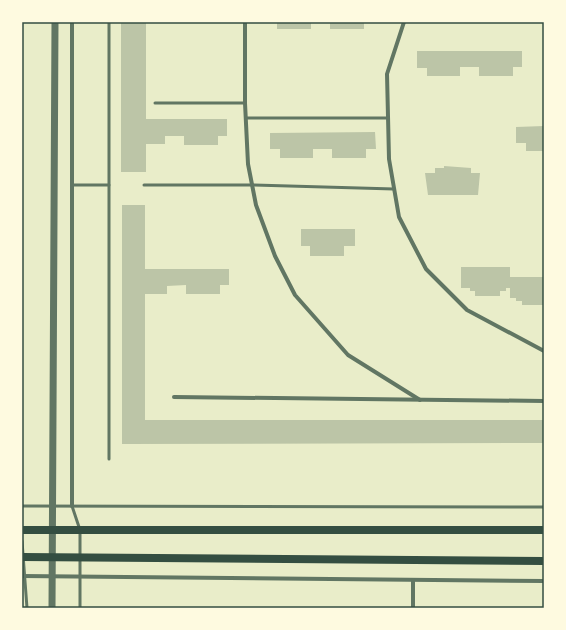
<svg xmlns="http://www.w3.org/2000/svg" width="566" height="630" font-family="'Space Grotesk',sans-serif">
<rect width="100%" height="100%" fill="#e9edc9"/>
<g fill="#bcc5a7">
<path d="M 121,22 L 146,22 L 146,119 L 227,119 L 227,136 L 218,136 L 218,145 L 184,145 L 184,136 L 165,136 L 165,144 L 146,144 L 146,172 L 121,172 Z"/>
<rect x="277" y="22" width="34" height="7"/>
<rect x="330" y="22" width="34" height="7"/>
<path d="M 417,51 L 522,51 L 522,67 L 513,67 L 513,76 L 479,76 L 479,67 L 460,67 L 460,76 L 427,76 L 427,68 L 417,68 Z"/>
<path d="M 544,126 L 544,151 L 526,151 L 526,143 L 516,143 L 516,127 Z"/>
<path d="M 375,132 L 376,149 L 366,149 L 366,158 L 332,158 L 332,149 L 313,149 L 313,158 L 280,158 L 280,149 L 270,149 L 270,133 Z"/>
<path d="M 444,166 L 471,168 L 471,173 L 480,173 L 478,195 L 428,195 L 425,173 L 435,173 L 435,168 L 444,168 Z"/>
<path d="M 122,205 L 145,205 L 145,269 L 229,269 L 229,285 L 220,285 L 220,294 L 186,294 L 186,285 L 167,286 L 167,294 L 145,294 L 145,420 L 543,420 L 544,443 L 122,444 Z"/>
<path d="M 301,229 L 355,229 L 355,246 L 344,246 L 344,256 L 310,256 L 310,246 L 301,246 Z"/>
<path d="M 461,267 L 510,267 L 510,277 L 544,277 L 544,305 L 522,305 L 522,301 L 516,301 L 516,298 L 510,298 L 510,288 L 506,288 L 506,291 L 500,291 L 500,296 L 475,296 L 475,291 L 470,291 L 470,288 L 461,288 Z"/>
</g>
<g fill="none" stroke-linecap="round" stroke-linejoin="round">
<g stroke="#617663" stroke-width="3">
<path d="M 155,103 L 245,103"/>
<path d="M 246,118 L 388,118"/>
<path d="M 72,185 L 109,185"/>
<path d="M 144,185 L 252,185 L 394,189"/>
<path d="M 109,459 L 109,22"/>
<path d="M 22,506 L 544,507"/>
<path d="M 72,506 L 80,530 L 80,608"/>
<path d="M 22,541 L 27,608"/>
</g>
<g stroke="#617663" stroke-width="4">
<path d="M 72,22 L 72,506"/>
<path d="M 245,22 L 245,103 L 248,164 L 256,205 L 275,256 L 295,295 L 348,355 L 420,400"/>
<path d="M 404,22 L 387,74 L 389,159 L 399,217 L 426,269 L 467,310 L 544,351"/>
<path d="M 174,397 L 544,401"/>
<path d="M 22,576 L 544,581"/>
<path d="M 413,580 L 413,608"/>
</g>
<path stroke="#617663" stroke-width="7" d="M 52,608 L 55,22"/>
<g stroke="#344e41" stroke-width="8">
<path d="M 22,530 L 544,530"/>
<path d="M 22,557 L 544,561"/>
</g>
</g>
<rect width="566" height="630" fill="none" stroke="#fefae0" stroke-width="46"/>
<rect x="23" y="23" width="520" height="584" fill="none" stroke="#344e41" stroke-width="1.5"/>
</svg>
